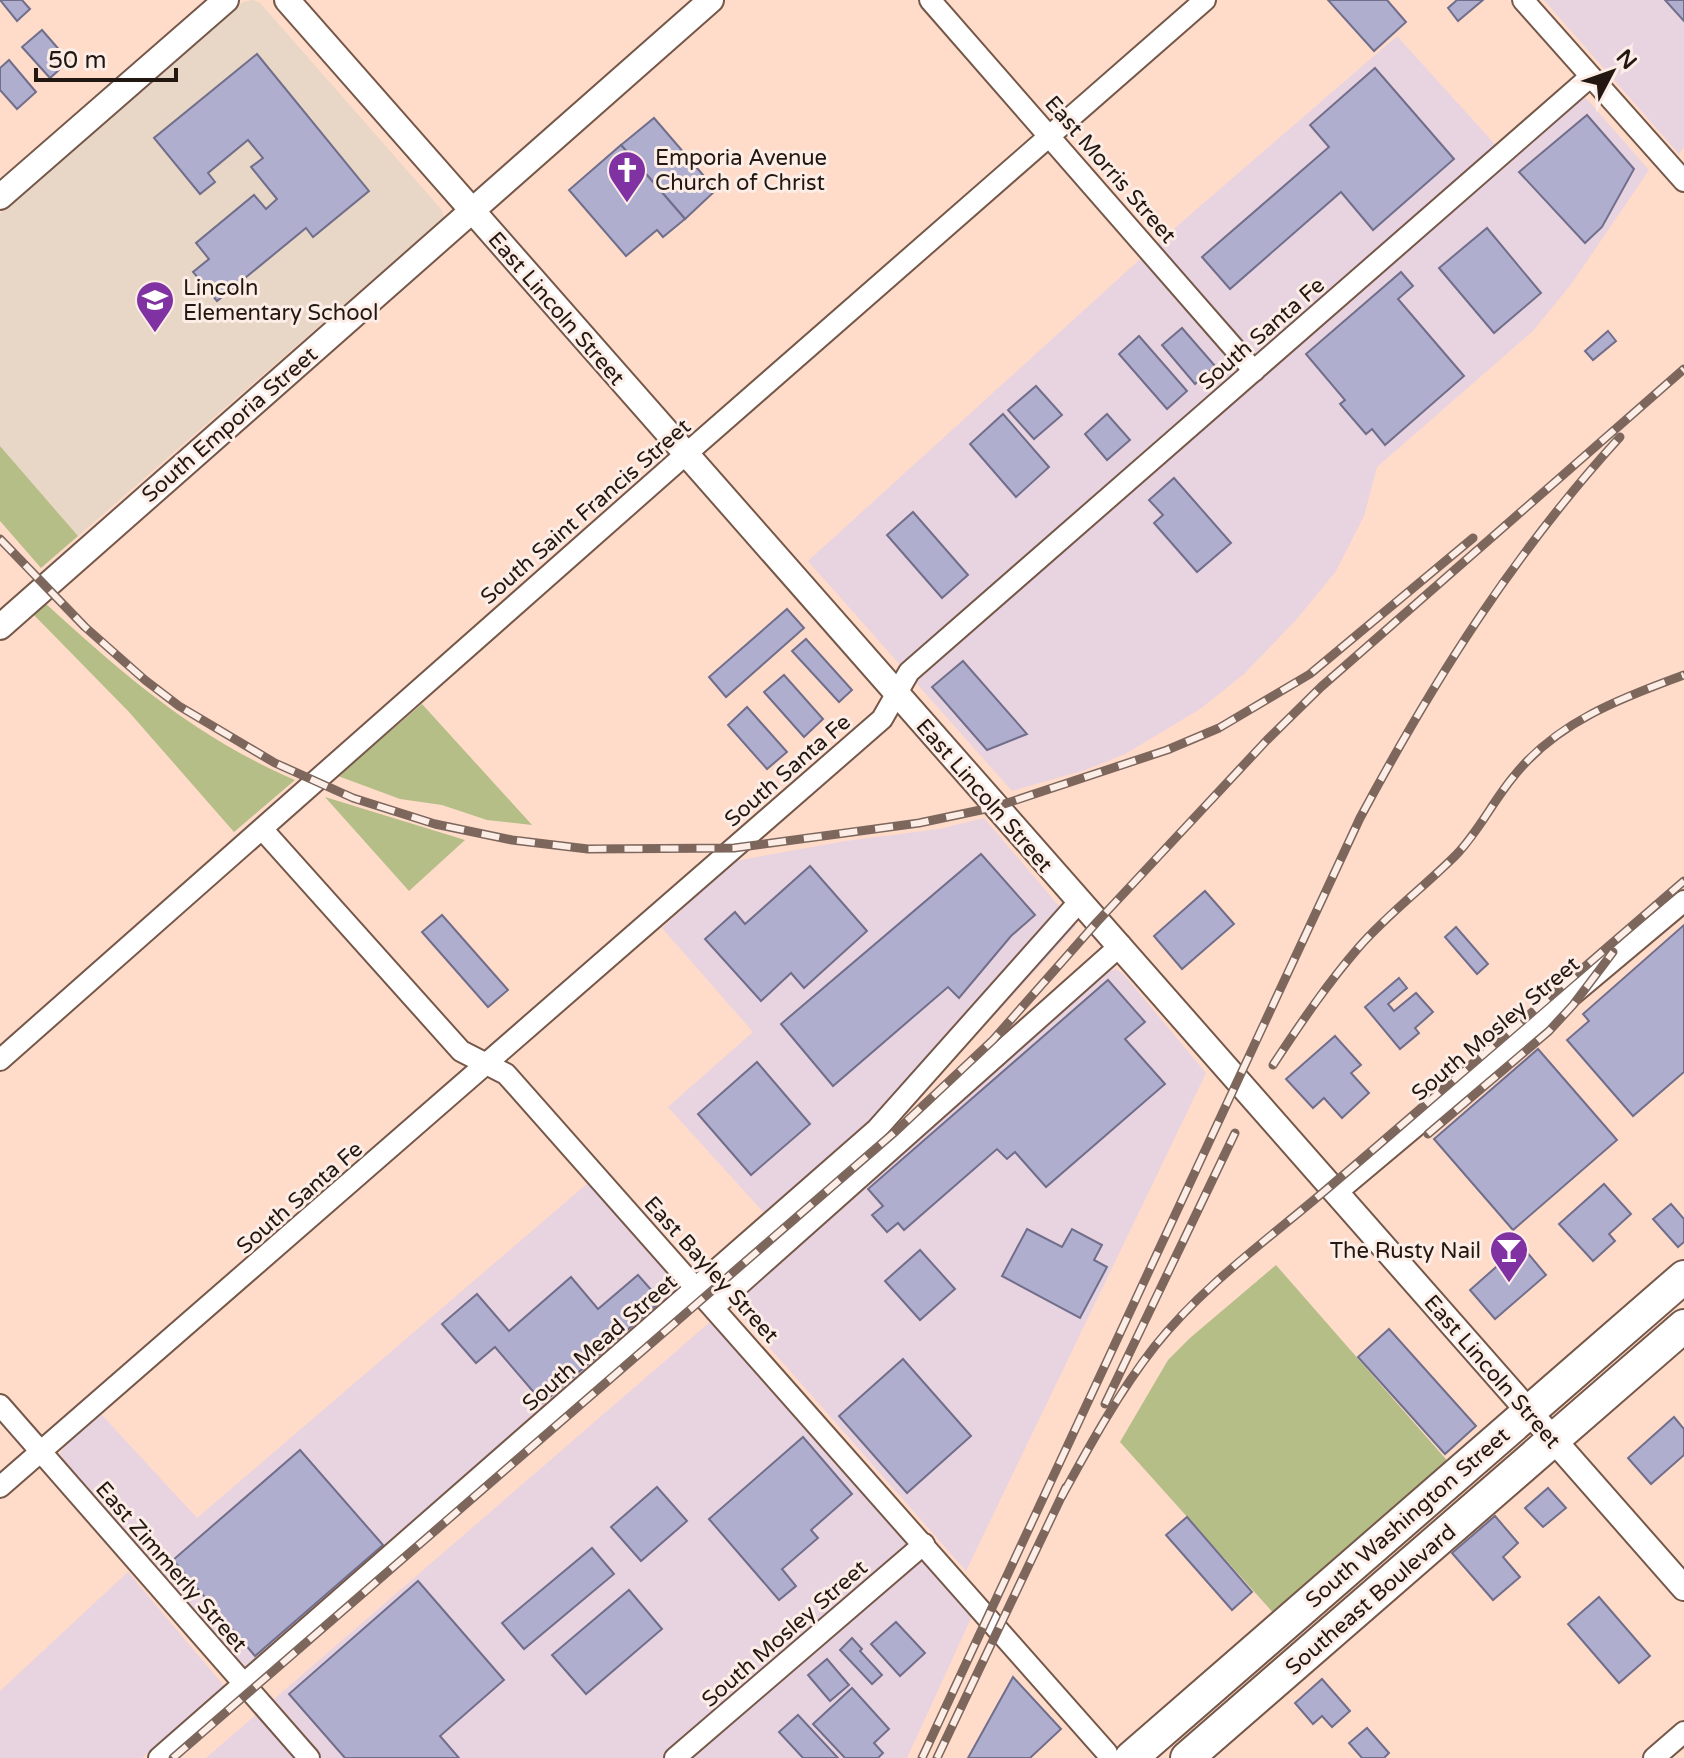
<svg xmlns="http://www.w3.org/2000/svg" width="1684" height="1758" font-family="'Varela Round',sans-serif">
<rect width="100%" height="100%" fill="#ffdbca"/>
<g fill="#e8d3e0">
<path d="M 1544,0 L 1684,0 L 1684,147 L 1679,154 Z"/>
<path d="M 1397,36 L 1510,161 L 1577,100 L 1586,98 L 1649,170 L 1572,283 L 1533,331 L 1377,467 L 1364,516 L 1336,571 L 1296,620 L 1244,674 L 1200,709 L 1125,754 L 1085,770 L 1012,791 L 808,561 L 1160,241 Z"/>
<path d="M 984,818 L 1076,926 L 914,1104 L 776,1226 L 668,1107 L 753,1032 L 662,928 L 734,861 L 846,841 L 939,829 Z"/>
<path d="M 1116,969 L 1125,976 L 1206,1073 L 966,1571 L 733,1306 L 738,1298 L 1107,972 Z"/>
<path d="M 588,1183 L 683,1290 L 247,1669 L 65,1461 L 60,1454 L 64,1447 L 100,1413 L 197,1518 Z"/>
<path d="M 710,1322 L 973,1614 L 907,1758 L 206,1758 Z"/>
<path d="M 128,1572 L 224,1686 L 142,1758 L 0,1758 L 0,1691 Z"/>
</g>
<path fill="#e8d6c6" d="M 253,0 L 260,3 L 441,209 L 444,217 L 78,536 L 0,446 L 0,214 L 243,2 Z"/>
<g fill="#b5be87">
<path d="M 0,446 L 78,536 L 41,568 L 0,521 Z"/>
<path d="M 45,603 C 125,676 195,737 295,780 L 234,832 L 129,712 L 32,613 Z"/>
<path d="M 422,704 L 532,825 L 487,820 L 442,805 L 400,799 L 338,776 Z"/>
<path d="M 325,797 L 465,840 L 409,891 Z"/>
<path d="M 1276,1265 L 1451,1465 L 1276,1616 L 1120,1442 L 1168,1360 L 1190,1338 Z"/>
</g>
<g fill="#b0aece" stroke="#716e8b" stroke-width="2">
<path d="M 0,0 L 22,0 L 30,9 L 17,21 Z"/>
<path d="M 1328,0 L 1387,0 L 1406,22 L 1374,51 Z"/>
<path d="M 1457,0 L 1483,0 L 1458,21 L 1448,8 Z"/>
<path d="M 1665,0 L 1684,0 L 1684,21 Z"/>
<path d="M 42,30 L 69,61 L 50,78 L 22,47 Z"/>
<path d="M 257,54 L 369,191 L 313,237 L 306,228 L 217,301 L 193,272 L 209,259 L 196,243 L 254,195 L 266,209 L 277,199 L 251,167 L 263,158 L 248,140 L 208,173 L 215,182 L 200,194 L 154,138 Z"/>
<path d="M 9,60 L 36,92 L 17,109 L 0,90 L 0,68 Z"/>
<path d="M 1375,68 L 1454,159 L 1373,230 L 1341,192 L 1230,289 L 1202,257 L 1329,147 L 1310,125 Z"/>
<path d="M 1587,115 L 1634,169 L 1602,227 L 1585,243 L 1519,172 Z"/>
<path d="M 654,118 L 716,190 L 685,219 L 621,145 Z"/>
<path d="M 621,145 L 685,219 L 663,237 L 657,230 L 626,256 L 569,190 Z"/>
<path d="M 1487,228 L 1541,293 L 1494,333 L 1439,268 Z"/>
<path d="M 1401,272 L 1413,286 L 1398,299 L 1464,376 L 1385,445 L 1372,429 L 1366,434 L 1340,404 L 1345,400 L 1306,354 Z"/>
<path d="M 1182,328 L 1215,366 L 1195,384 L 1162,345 Z"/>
<path d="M 1608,331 L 1616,341 L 1593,360 L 1585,351 Z"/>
<path d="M 1139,336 L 1187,391 L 1167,409 L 1119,354 Z"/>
<path d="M 1036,386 L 1062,415 L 1034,439 L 1008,410 Z"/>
<path d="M 1003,414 L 1049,467 L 1016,497 L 970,444 Z"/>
<path d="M 1107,414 L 1130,440 L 1107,460 L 1085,434 Z"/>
<path d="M 1174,478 L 1231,543 L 1197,572 L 1154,523 L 1163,515 L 1149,500 Z"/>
<path d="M 913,512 L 968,575 L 942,598 L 887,535 Z"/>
<path d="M 787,609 L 804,628 L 726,697 L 709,677 Z"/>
<path d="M 806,639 L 852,690 L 839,702 L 792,651 Z"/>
<path d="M 963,661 L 1027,734 L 987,750 L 932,687 Z"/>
<path d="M 784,675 L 823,719 L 804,737 L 764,692 Z"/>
<path d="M 747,707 L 787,752 L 767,769 L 728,725 Z"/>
<path d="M 981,854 L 1035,915 L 1011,936 L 959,998 L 948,987 L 833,1086 L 781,1024 Z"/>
<path d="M 810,866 L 867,931 L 804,988 L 791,973 L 761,1001 L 705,939 L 735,912 L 745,924 Z"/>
<path d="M 1205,891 L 1234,924 L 1182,969 L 1154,936 Z"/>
<path d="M 442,915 L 508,990 L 488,1007 L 422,932 Z"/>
<path d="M 1684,925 L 1684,1072 L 1633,1116 L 1567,1040 L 1589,1021 L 1583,1014 Z"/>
<path d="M 1456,927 L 1488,964 L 1477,974 L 1445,937 Z"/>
<path d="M 1399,978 L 1407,988 L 1388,1004 L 1394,1011 L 1416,993 L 1433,1012 L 1415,1028 L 1419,1033 L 1400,1049 L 1365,1007 Z"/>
<path d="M 1108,980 L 1145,1022 L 1125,1039 L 1165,1084 L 1046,1187 L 1015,1152 L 1007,1159 L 997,1149 L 904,1230 L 898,1223 L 887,1232 L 872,1215 L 883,1206 L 868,1189 Z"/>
<path d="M 1335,1036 L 1361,1065 L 1351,1073 L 1369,1093 L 1342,1118 L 1324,1098 L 1313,1108 L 1286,1079 Z"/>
<path d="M 1538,1049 L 1617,1140 L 1513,1230 L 1434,1139 Z"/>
<path d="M 757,1062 L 810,1124 L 751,1175 L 698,1114 Z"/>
<path d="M 1604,1184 L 1631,1214 L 1609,1234 L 1615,1241 L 1593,1261 L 1559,1224 Z"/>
<path d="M 1671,1204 L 1684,1219 L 1684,1242 L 1678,1247 L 1653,1219 Z"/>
<path d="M 1027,1229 L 1062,1247 L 1072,1229 L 1102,1245 L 1094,1260 L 1107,1267 L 1080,1318 L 1002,1276 Z"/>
<path d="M 1521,1245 L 1546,1275 L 1495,1319 L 1470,1290 Z"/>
<path d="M 920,1250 L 955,1289 L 920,1320 L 885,1281 Z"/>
<path d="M 638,1275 L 661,1301 L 543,1403 L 495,1347 L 476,1363 L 442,1324 L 477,1294 L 509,1331 L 571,1277 L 598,1309 Z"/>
<path d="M 1389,1329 L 1476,1426 L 1445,1454 L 1358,1357 Z"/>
<path d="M 903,1359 L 971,1436 L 907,1493 L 839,1416 Z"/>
<path d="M 1674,1417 L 1684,1429 L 1684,1455 L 1651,1484 L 1628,1458 Z"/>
<path d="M 803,1437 L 852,1494 L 811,1530 L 818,1538 L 782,1569 L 796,1586 L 779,1600 L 709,1519 Z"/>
<path d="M 300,1450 L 383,1545 L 255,1656 L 173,1560 Z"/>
<path d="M 657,1487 L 687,1521 L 641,1561 L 611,1527 Z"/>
<path d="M 1548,1488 L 1566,1508 L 1543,1527 L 1525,1508 Z"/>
<path d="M 1495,1516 L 1518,1543 L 1503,1557 L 1520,1577 L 1493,1600 L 1452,1553 Z"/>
<path d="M 1187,1517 L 1252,1592 L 1232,1610 L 1166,1535 Z"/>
<path d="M 592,1548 L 614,1574 L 524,1649 L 502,1623 Z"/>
<path d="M 418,1581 L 504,1680 L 440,1736 L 459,1758 L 345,1758 L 289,1694 Z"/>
<path d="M 629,1590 L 662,1629 L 586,1694 L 552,1655 Z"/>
<path d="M 1599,1597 L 1650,1656 L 1619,1683 L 1568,1624 Z"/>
<path d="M 896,1622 L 925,1653 L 900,1676 L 871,1644 Z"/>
<path d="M 852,1638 L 862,1649 L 860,1651 L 882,1675 L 872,1684 L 840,1650 Z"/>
<path d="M 827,1659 L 849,1685 L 830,1701 L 808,1675 Z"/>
<path d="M 1013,1677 L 1061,1729 L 1030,1758 L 968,1758 Z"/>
<path d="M 1322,1679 L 1350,1711 L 1332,1727 L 1322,1716 L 1313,1724 L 1295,1703 Z"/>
<path d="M 852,1688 L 889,1729 L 874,1743 L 883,1753 L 878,1758 L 845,1758 L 813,1724 Z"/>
<path d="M 798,1715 L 838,1758 L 803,1758 L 779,1732 Z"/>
<path d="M 1367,1728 L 1389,1753 L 1384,1758 L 1362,1758 L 1349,1743 Z"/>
</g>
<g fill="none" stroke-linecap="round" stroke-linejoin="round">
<g stroke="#755849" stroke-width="24">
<g id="minor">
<path d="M 930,0 L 1254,371"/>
<path d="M 1523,0 L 1684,181"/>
<path d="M 263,830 L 461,1051 L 506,1074 L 1107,1753 L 1108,1758"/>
<path d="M 0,1060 L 686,454 L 1205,0"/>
<path d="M 1337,1192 L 1684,901"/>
<path d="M 714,1307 L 1121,945"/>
<path d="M 0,1405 L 309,1758"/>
<path d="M 0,1487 L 882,719 L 909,672 L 1590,77"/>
<path d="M 159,1758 L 877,1129 L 1079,902"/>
<path d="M 675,1758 L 924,1544"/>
<path d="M 1654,1758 L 1684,1732"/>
</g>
</g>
<g stroke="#755849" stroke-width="28">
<g id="tertiary">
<path d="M 287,0 L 1684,1588"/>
<path d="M 0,197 L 226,0"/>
<path d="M 0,627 L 711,0"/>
</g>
</g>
<g stroke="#755849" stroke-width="36">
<g id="primary">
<path d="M 1131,1758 L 1684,1277"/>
<path d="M 1187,1758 L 1684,1326"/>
</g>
</g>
<use href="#minor" stroke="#fff" stroke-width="20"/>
<use href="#tertiary" stroke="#fff" stroke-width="24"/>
<use href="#primary" stroke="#fff" stroke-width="32"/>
<g stroke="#7d675d" stroke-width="9">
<g id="rail">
<path d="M 0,539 L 85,627 L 145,680 L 179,706 L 275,763 L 353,798 L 435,824 L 512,840 L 588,849 L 734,848 L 919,823 L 995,807 L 1167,750 L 1219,728 L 1310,674 L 1473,538"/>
<path d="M 1273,1065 C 1300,1024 1327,984 1359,947 C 1388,914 1425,886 1456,855 C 1479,831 1493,801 1514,776 C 1557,722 1621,698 1684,675"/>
<path d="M 1428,1134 L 1549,1031 L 1573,1005 L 1613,952"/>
<path d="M 1105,1404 L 1235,1133"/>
<path d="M 1062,1496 C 1090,1445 1119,1392 1155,1346 C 1206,1282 1273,1236 1334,1183 C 1451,1083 1567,982 1684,881"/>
<path d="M 173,1758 L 896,1131 L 993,1040 L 1097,922 L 1267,740 L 1321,687 L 1684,369"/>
<path d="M 922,1758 L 1360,818 C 1434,680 1514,553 1620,437"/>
<path d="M 937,1758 L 1066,1487"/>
</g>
</g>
<use href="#rail" stroke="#fceee7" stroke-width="6" stroke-dasharray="18" stroke-linecap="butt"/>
</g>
<defs>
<g id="church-pin" transform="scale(2)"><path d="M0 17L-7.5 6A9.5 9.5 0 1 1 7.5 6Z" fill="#8132a2" stroke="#fceee7"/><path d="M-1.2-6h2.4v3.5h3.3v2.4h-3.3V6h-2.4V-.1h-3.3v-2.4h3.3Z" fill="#fff"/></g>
<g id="school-pin" transform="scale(2)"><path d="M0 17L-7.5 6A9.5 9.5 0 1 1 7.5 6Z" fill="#8132a2" stroke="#fceee7"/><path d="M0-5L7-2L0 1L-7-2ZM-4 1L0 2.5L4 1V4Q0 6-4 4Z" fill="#fff"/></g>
<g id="bar-pin" transform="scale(2)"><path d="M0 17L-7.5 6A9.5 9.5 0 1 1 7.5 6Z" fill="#8132a2" stroke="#fceee7"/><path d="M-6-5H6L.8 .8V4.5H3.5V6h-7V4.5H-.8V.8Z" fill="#fff"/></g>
</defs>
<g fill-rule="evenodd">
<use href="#church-pin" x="627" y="170"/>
<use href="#school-pin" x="155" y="300"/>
<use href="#bar-pin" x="1509" y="1250"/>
</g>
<g text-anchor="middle" stroke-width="6" stroke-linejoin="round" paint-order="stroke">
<g font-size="22" fill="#231711" stroke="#fceee7" text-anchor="start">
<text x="655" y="165">Emporia Avenue<tspan x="655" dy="25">Church of Christ</tspan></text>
<text x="183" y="295">Lincoln<tspan x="183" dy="25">Elementary School</tspan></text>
<text x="1481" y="1258" text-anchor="end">The Rusty Nail</text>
</g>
<g font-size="22" fill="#231711" stroke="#fceee7">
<text transform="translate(1111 169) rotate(49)" y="8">East Morris Street</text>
<text transform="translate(557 308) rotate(49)" y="8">East Lincoln Street</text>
<text transform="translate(1261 333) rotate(-41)" y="8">South Santa Fe</text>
<text transform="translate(229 424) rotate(-41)" y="8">South Emporia Street</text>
<text transform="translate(585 511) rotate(-41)" y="8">South Saint Francis Street</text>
<text transform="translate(787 770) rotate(-41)" y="8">South Santa Fe</text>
<text transform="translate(985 795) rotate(49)" y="8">East Lincoln Street</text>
<text transform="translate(1495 1028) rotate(-40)" y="8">South Mosley Street</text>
<text transform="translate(299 1197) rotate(-41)" y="8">South Santa Fe</text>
<text transform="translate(712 1269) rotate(48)" y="8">East Bayley Street</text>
<text transform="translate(599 1342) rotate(-41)" y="8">South Mead Street</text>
<text transform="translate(1493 1371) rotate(49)" y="8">East Lincoln Street</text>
<text transform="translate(1407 1517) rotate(-41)" y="8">South Washington Street</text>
<text transform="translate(172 1566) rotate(49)" y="8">East Zimmerly Street</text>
<text transform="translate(1370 1599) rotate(-41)" y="8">Southeast Boulevard</text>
<text transform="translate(784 1633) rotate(-41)" y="8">South Mosley Street</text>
</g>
</g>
<g transform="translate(1612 72) rotate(49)" stroke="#fceee7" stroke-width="6" paint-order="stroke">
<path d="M0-6L14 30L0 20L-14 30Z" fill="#231711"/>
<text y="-12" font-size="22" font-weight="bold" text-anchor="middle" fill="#231711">N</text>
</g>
<path d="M36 68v12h140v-12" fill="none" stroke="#231711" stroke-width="4"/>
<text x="48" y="68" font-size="24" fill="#231711" stroke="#fceee7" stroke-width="6" paint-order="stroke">50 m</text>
</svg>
